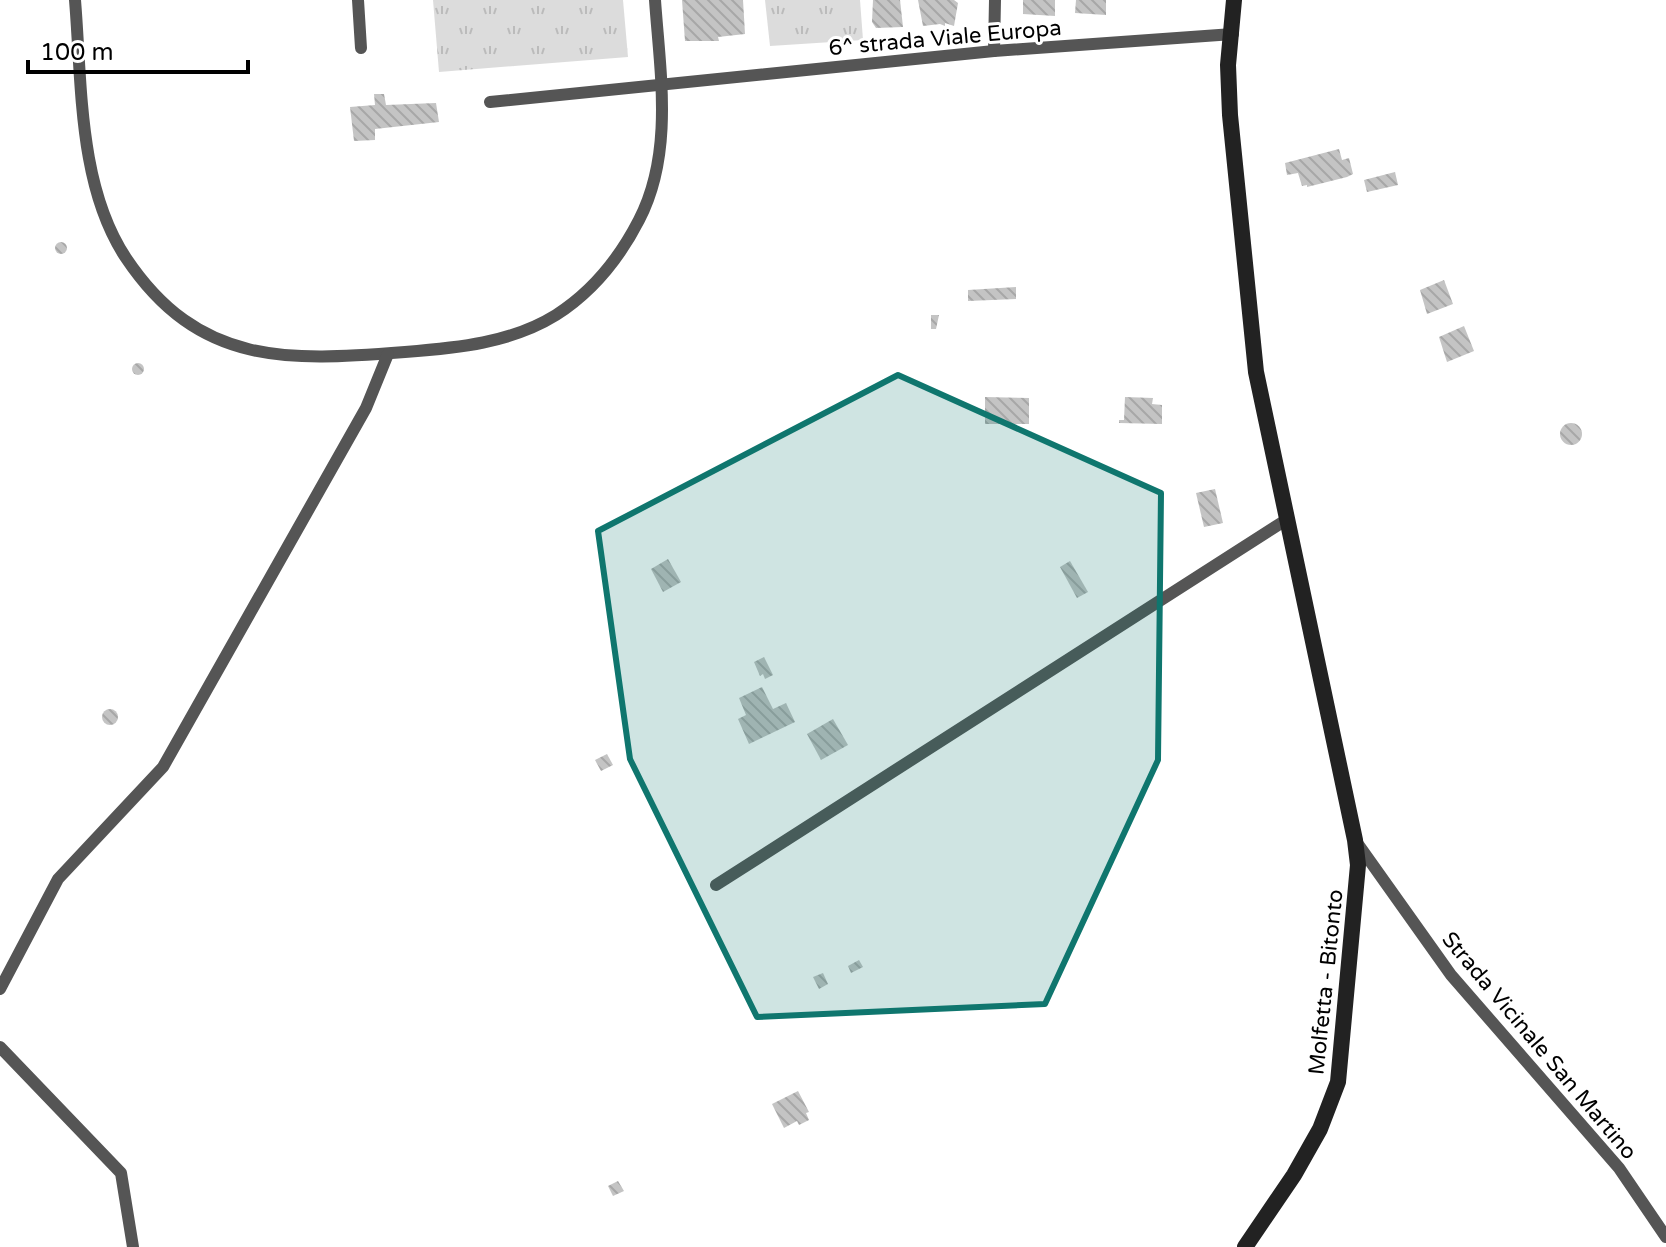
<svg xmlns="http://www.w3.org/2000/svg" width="1666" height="1247" font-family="'Varela Round',sans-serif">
<defs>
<pattern id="grass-tufts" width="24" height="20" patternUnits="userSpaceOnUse" patternTransform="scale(2)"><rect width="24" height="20" fill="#dcdcdc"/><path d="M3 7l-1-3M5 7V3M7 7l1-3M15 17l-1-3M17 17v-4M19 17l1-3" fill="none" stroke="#bbb"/></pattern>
<pattern id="building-back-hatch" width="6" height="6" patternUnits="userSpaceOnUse" patternTransform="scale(2)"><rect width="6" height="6" fill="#c4c4c4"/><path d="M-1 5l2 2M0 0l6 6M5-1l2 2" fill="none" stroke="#a7a7a7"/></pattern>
</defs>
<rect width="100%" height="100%" fill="#fff"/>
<g fill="url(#grass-tufts)">
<path d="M 433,0 L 623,0 L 628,57 L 439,72 Z"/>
<path d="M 765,0 L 860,0 L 863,40 L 770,46 Z"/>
</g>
<g fill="url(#building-back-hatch)">
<path d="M 682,0 L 743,0 L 745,34 L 718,37 L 719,41 L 685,41 Z"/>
<path d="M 873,0 L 900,0 L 903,27 L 876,28 L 872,22 Z"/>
<path d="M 918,0 L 954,0 L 958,3 L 954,26 L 945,23 L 945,26 L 940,24 L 923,26 Z"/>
<path d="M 1023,0 L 1055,0 L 1055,16 L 1023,14 Z"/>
<path d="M 1076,0 L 1106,0 L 1106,15 L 1075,13 Z"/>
<path d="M 374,94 L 384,94 L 386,105 L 436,103 L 439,122 L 375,129 L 375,140 L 354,141 L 350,107 L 375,105 Z"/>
<path d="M 1339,149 L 1342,160 L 1349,158 L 1353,174 L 1347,177 L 1307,187 L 1307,185 L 1302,186 L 1298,173 L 1287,175 L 1285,163 Z"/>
<path d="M 1395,172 L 1398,185 L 1367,192 L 1364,180 Z"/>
<circle cx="61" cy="248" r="6"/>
<path d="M 1444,280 L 1453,304 L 1427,314 L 1420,290 Z"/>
<path d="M 1016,287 L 1016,299 L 968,301 L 968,290 Z"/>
<path d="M 931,315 L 939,315 L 936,329 L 931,329 Z"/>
<path d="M 1464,326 L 1474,351 L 1447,362 L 1439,337 Z"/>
<circle cx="138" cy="369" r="6"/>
<path d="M 985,397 L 1029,398 L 1029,424 L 985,424 Z"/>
<path d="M 1125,397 L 1153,398 L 1152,404 L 1162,405 L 1162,424 L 1119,423 L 1119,420 L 1124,420 Z"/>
<circle cx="1571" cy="434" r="11"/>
<path d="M 1215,489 L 1223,523 L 1204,527 L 1196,493 Z"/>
<path d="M 668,559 L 681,582 L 663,592 L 651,569 Z"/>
<path d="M 1070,561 L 1088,592 L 1077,598 L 1060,567 Z"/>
<path d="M 764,657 L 773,675 L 765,679 L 763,674 L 760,676 L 754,662 Z"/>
<path d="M 762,687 L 773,709 L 786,703 L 795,722 L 749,744 L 738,719 L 746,715 L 739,698 Z"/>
<circle cx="110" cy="717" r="8"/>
<path d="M 833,719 L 848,745 L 821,760 L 807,734 Z"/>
<path d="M 607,754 L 613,765 L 601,771 L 595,760 Z"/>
<path d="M 859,960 L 863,967 L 851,973 L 848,966 Z"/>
<path d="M 823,973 L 828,984 L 819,989 L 813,977 Z"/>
<path d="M 798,1091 L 809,1112 L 806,1113 L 809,1120 L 799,1125 L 797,1121 L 784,1128 L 772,1104 Z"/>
<path d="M 618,1181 L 624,1191 L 613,1196 L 608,1186 Z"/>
</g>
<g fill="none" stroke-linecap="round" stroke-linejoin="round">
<g stroke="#555" stroke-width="12">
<path d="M 75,0 C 82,84 78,186 126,258 C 199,367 288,361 405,352 C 457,348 511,343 556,315 C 592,292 620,257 639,220 C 674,153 660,72 655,0"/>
<path d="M 358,0 L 361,48"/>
<path d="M 994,51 L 995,0"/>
<path d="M 490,102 L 994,51 L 1233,34"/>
<path d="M 1355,840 L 1451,975 L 1619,1168 L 1666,1237"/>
<path d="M 716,885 L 1286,520"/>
<path d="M 0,989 L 58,879 L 163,767 L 366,408 L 388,354"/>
<path d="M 0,1047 L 121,1173 L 133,1247"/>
</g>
<path stroke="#222" stroke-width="16" d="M 1234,0 L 1228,65 L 1230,115 L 1256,372 L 1355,840 L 1358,865 L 1338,1082 L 1320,1129 L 1294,1175 L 1245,1247"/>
</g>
<path fill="#0f766e" fill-opacity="0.2" stroke="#0f766e" stroke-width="6" stroke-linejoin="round" d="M 898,375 L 1161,493 L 1158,760 L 1045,1004 L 757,1017 L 630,759 L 598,531 Z"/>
<g text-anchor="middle" stroke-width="6" stroke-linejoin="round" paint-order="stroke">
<g font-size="22" fill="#000" stroke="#fff">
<text transform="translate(945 37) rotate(-5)" y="8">6^ strada Viale Europa</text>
<text transform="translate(1325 982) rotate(-84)" y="8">Molfetta - Bitonto</text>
<text transform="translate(1540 1045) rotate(50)" y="8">Strada Vicinale San Martino</text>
</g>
</g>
<path d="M28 60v12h220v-12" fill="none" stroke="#000000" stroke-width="4"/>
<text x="40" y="60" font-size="24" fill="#000000" stroke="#ffffff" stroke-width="6" paint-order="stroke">100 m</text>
</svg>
